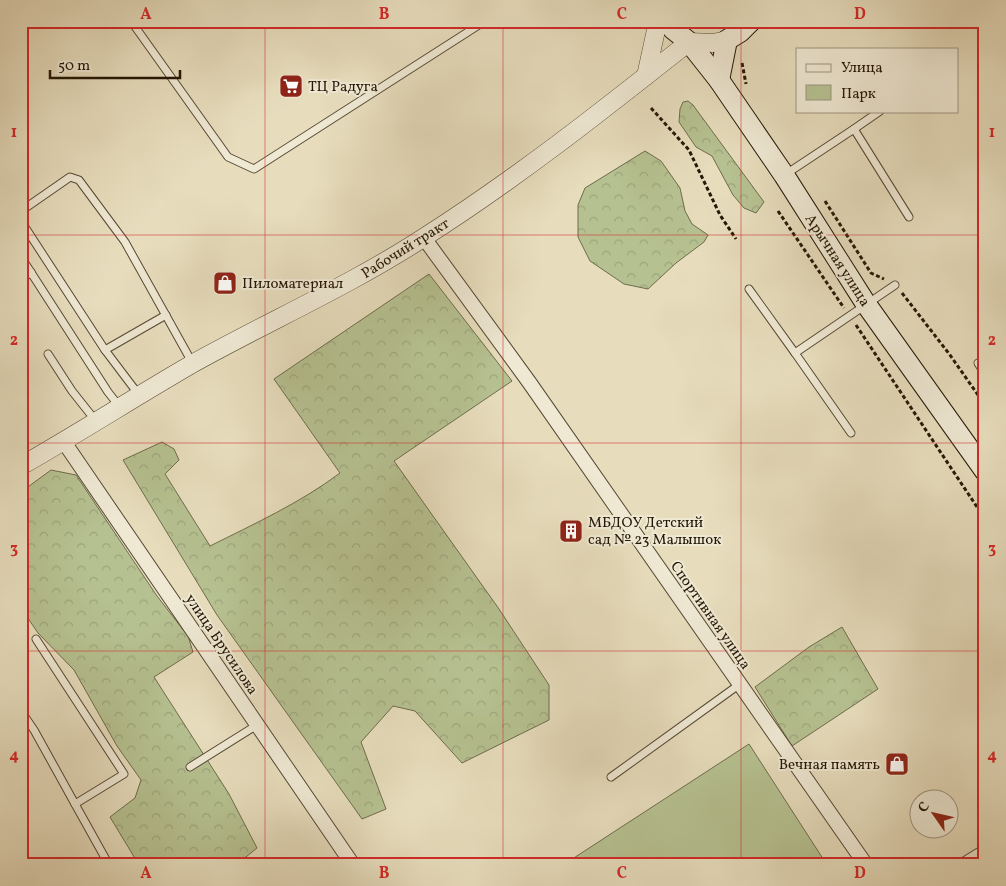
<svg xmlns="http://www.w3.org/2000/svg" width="1006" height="886" font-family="Vollkorn,serif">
<defs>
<pattern id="forest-crowns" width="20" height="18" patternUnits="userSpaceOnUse" patternTransform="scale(1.25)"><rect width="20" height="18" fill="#b6c191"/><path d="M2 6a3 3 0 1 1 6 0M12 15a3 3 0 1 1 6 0" fill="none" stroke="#9ca57c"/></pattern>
</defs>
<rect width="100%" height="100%" fill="#e7ddbd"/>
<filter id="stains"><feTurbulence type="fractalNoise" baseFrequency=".004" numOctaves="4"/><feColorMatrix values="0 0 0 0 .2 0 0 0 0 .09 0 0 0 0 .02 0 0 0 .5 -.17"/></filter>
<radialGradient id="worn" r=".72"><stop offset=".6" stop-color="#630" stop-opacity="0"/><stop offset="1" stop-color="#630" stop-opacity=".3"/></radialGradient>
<path fill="#b6c191" stroke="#6e6c4b" d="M 749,744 L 827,865 L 563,865 Z"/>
<g fill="url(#forest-crowns)" stroke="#6e6c4b">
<path d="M 688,101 L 693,105 L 764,202 L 756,213 L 744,208 L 733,195 L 712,156 L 696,147 L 679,122 L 680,109 L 683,102 Z"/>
<path d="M 645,151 L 661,161 L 680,188 L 685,211 L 692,224 L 708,235 L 704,242 L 676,263 L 648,289 L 624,284 L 590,261 L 578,237 L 578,205 L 585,188 Z"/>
<path d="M 429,274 L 512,381 L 394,461 L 499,609 L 549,685 L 549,720 L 462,763 L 415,711 L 393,706 L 361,742 L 386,809 L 362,819 L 217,615 L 123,460 L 162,442 L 174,449 L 179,460 L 165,474 L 210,546 C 254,524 300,503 340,473 L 274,379 Z"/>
<path d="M 51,470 L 76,475 L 157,596 L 188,636 L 193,652 L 154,677 L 229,794 L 257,848 L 236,865 L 139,865 L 110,817 L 135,798 L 141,780 L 117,746 L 74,670 L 38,633 L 21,608 L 21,492 Z"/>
<path d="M 842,627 L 878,689 L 792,746 L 755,687 L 809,647 Z"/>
</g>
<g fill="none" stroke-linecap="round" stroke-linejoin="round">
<g stroke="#564833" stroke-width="9">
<g id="service">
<path d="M 131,21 L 228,157 L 254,169 L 485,21"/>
<path d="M 894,24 L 896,21"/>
<path d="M 854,129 L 880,111"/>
<path d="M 786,174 L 854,129 L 909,217"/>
<path d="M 21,211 L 70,177 L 79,180 L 125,242 L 193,364"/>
<path d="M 21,221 L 105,350 L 166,315"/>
<path d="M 21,257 L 108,392 L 119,406"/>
<path d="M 21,280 L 31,272"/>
<path d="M 749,289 L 795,353"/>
<path d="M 105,350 L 139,395"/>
<path d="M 48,354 L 72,391 L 95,420"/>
<path d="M 978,363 L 985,374"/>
<path d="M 851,433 L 795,353 L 895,285"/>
<path d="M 21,711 L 34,730 L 75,804 L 124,774 L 36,639"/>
<path d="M 190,767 L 257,725"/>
<path d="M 611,777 L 740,684"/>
<path d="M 75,804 L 109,865"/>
</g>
</g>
<g stroke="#564833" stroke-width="16">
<g id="minor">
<path d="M 424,238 L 529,382 L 866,865"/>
<path d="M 64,442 L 353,865"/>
<path d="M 964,865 L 985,852"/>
</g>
</g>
<g stroke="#564833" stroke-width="19">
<g id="tertiary">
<path d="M 646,76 L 658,21"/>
<path d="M 21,466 C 79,433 135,397 192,364 C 269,321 349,286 423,238 C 516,179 603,110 689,42 L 713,43 L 727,40"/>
</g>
</g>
<g stroke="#251705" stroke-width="22">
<g id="secondary">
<path d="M 666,21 L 674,30 L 689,42 L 719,80 L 784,175 L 866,304 L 985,471"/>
<path d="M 719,80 L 727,40 L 740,32 L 751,21"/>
</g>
</g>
<g stroke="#251705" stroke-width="3" stroke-dasharray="4 2.5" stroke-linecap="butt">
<path d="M 742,63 L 746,84"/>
<path d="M 651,108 L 689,150 L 720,215 L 736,239"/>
<path d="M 825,201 L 871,273 L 884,279"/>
<path d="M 778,211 L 844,308"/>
<path d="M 902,293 L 950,355 L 985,405"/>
<path d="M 856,325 L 985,519"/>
<path d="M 982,592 L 985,596"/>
</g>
<use href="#service" stroke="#efe9d4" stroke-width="7"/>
<use href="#minor" stroke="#efe9d4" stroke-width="14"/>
<use href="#tertiary" stroke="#efe9d4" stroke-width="18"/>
<use href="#secondary" stroke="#efe9d4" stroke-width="20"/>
</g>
<path fill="none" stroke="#d62828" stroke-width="1" stroke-opacity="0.55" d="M 265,21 L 265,865M 503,21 L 503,865M 741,21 L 741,865M 21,235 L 985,235M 21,443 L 985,443M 21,651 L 985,651"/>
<defs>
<g id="supermarket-square" transform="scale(1.25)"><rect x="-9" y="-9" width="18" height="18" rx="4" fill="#8f2418" stroke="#efe9d4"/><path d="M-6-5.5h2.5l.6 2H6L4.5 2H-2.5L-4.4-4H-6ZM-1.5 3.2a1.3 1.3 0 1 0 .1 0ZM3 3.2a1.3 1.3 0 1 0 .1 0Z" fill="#fff"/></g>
<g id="shop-square" transform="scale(1.25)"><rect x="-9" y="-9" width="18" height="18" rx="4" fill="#8f2418" stroke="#efe9d4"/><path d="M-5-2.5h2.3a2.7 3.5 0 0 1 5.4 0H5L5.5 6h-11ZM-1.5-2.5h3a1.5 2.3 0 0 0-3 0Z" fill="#fff"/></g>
<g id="building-square" transform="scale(1.25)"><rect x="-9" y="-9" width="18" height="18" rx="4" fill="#8f2418" stroke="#efe9d4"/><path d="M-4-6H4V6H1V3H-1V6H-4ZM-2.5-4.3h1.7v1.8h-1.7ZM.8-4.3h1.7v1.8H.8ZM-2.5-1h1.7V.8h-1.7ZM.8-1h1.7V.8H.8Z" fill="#fff"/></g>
</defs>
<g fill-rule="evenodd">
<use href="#supermarket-square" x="291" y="86"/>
<use href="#shop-square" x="225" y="283"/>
<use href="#building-square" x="571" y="531"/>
<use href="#shop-square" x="897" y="764"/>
</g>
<g text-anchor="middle" stroke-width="4" stroke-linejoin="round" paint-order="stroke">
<g font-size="15" fill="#251705" stroke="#efe9d4" text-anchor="start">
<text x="308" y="91">ТЦ Радуга</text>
<text x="242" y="288">Пиломатериал</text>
<text x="588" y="527">МБДОУ Детский<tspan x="588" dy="17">сад № 23 Малышок</tspan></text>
<text x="880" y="769" text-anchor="end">Вечная память</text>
</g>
<g font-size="15" fill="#251705" stroke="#efe9d4">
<text transform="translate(405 248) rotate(-32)" y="5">Рабочий тракт</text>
<text transform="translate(838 260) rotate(57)" y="5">Арычная улица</text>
<text transform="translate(711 615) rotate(55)" y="5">Спортивная улица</text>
<text transform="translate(222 644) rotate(56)" y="5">улица Брусилова</text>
</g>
</g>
<rect width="1006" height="886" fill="none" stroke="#e7ddbd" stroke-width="55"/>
<rect x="796" y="48" width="162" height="65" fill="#efe9d4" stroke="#9e9581"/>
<rect x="806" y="64" width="25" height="8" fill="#efe9d4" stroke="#9e9581"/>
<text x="841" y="72" font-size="15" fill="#251705">Улица</text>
<rect x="806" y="85" width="25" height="15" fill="#b6c191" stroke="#9e9581"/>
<text x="841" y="98" font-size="15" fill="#251705">Парк</text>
<g transform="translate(934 814) rotate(304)"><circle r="24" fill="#efe9d4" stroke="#9e9581"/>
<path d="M0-4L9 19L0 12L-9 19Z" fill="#8f2418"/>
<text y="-8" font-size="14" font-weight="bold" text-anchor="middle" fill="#251705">С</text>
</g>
<path d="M50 70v8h130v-8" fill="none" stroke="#251705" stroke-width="2.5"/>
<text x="58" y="70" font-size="15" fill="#251705" stroke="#efe9d4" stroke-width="4" paint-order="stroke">50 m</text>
<rect x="28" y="28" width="950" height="830" fill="none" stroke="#d62828" stroke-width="2"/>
<g font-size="16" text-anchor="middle" font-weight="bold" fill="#d62828">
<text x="146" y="19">A</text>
<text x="384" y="19">B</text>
<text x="622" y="19">C</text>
<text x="860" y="19">D</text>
<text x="14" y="137">1</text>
<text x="992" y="137">1</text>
<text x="14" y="345">2</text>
<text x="992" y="345">2</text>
<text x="14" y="553">3</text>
<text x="992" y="553">3</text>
<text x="14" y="760">4</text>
<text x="992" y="760">4</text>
<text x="146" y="878">A</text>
<text x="384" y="878">B</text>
<text x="622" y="878">C</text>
<text x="860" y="878">D</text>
</g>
<rect width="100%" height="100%" filter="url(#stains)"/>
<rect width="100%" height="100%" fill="url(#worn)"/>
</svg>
